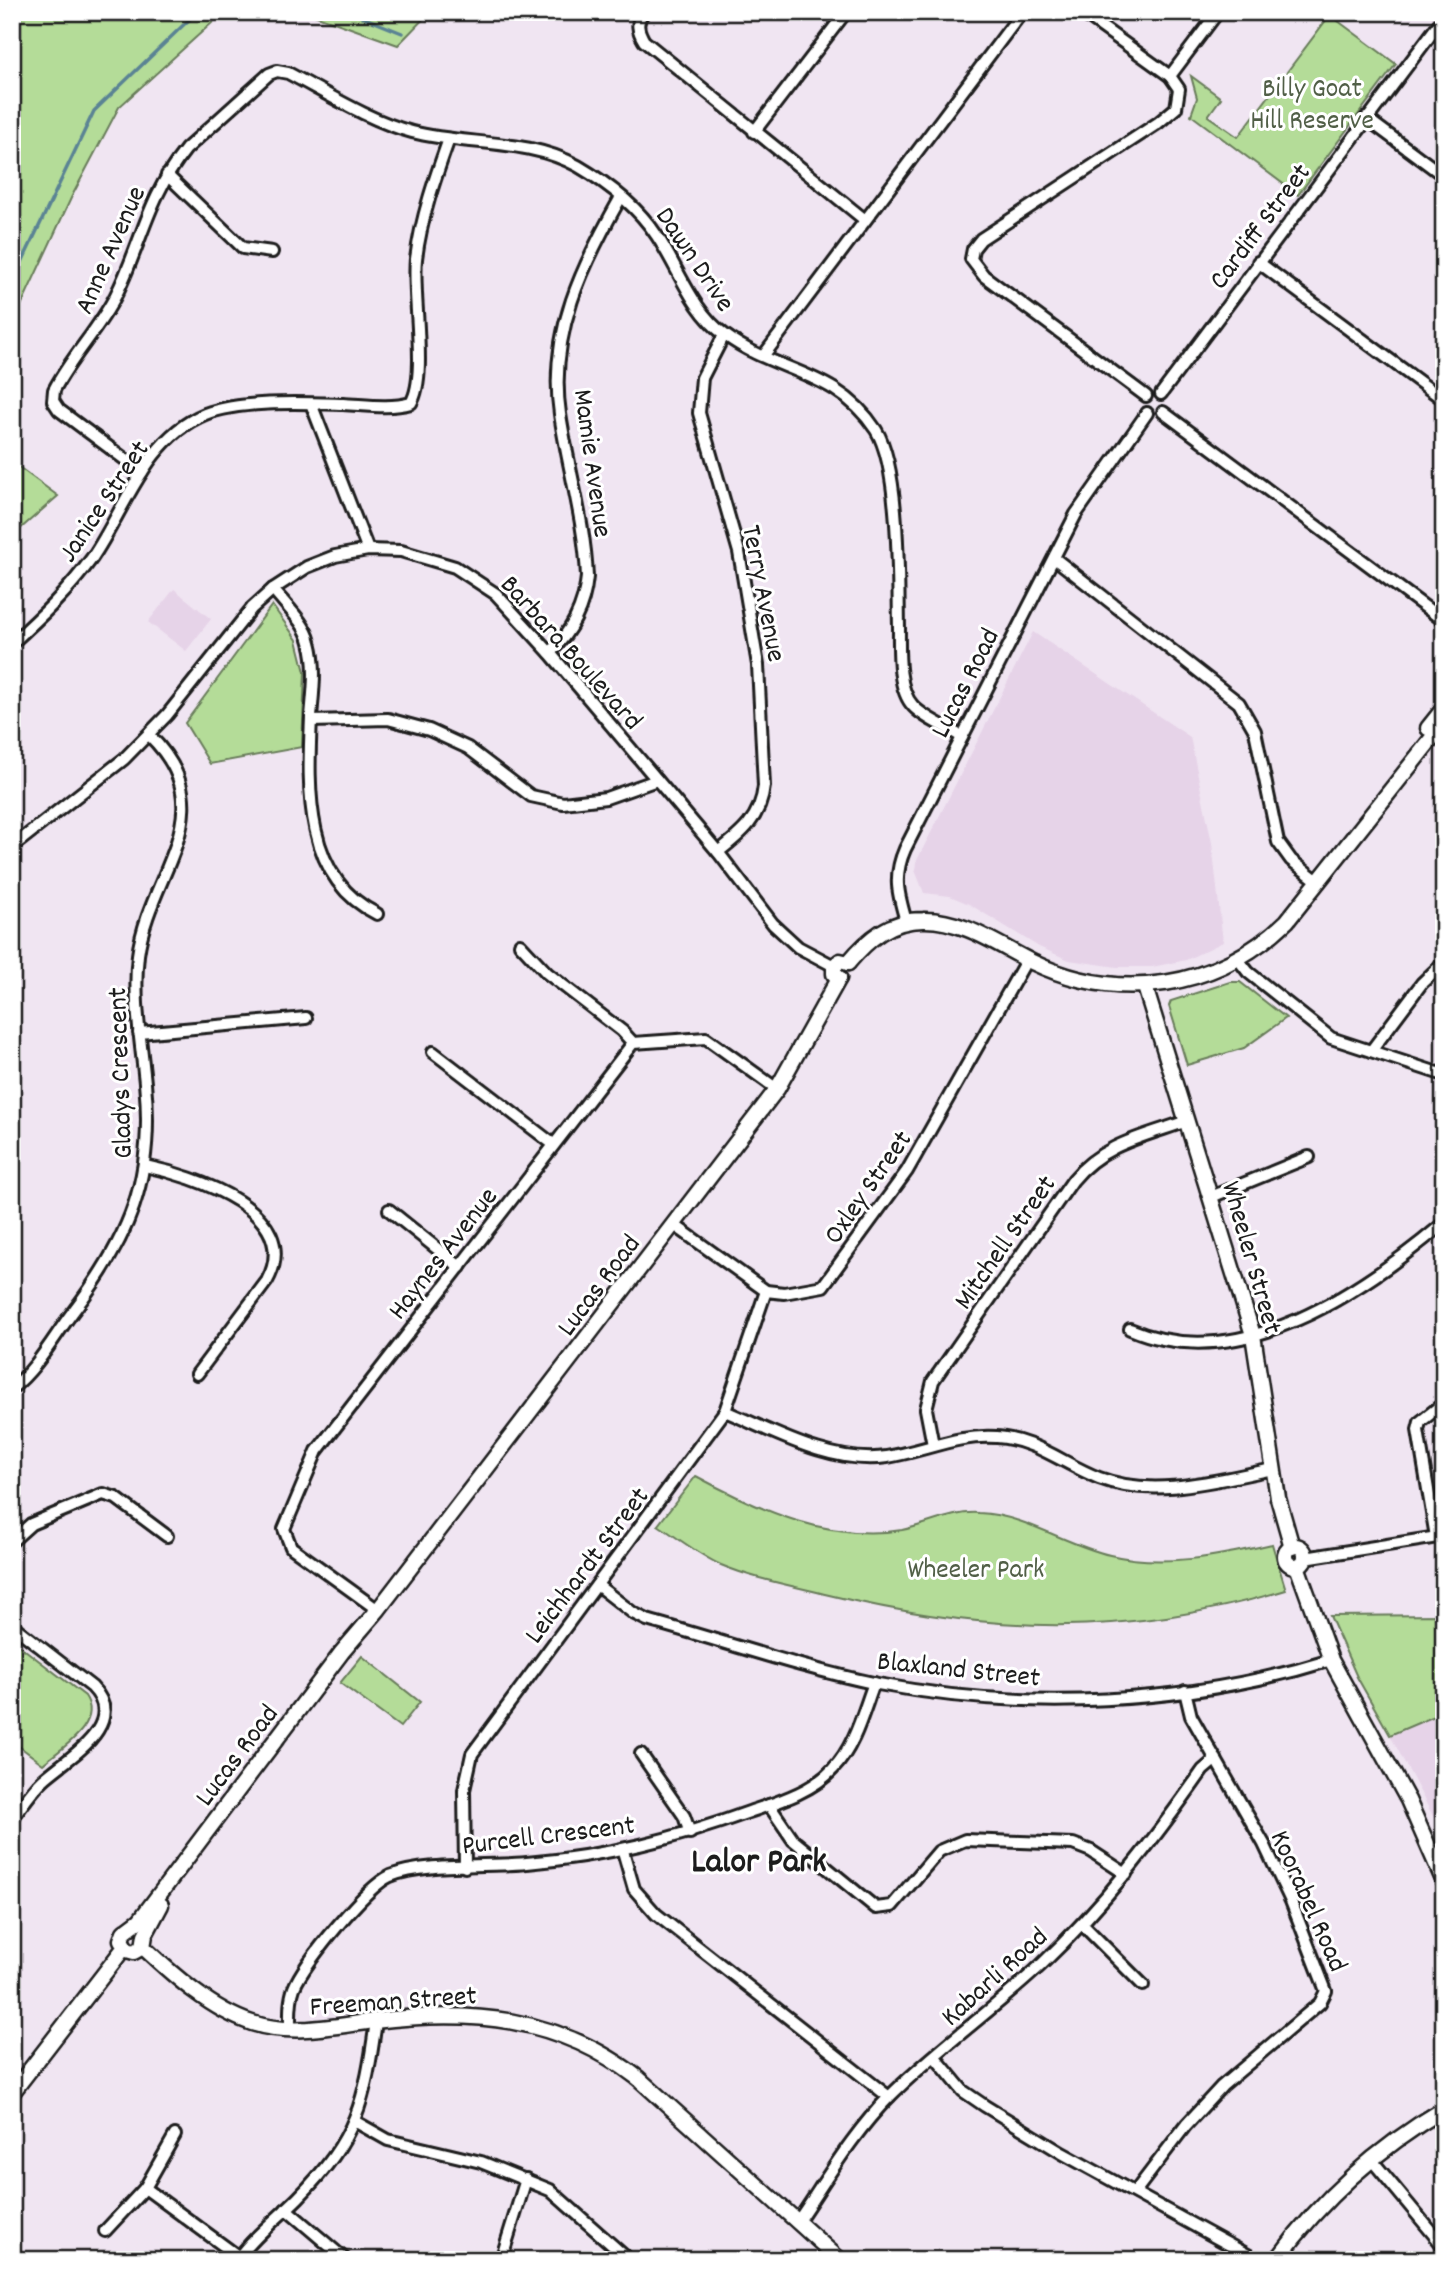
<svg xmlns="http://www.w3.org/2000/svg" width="1456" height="2272" font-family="Dekko,sans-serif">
<rect width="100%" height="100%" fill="#f0e5f2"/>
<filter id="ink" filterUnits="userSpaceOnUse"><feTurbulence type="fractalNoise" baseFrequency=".0143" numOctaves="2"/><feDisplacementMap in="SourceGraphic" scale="14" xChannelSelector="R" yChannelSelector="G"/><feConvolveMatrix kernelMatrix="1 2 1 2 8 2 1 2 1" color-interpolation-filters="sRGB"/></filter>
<g filter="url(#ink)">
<g fill="#e6d3e8">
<path d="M 174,589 L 211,619 L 186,651 L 148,622 Z"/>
<path d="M 1033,632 L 1190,737 L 1212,843 L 1223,942 L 1186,960 L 1152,967 L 1117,967 L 1069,960 L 1039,947 L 969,904 L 950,896 L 924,893 L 915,870 L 916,862 Z"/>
<path d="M 1444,1712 L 1444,1837 L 1390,1735 Z"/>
</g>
<g fill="#b4dc98" stroke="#687c5a" stroke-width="2">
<path d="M 12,12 L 224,12 L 119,107 L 72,196 L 12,325 Z"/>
<path d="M 306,12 L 430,12 L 398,45 Z"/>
<path d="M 1330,15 L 1396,64 L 1298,195 L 1191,115 L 1197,98 L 1191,76 L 1221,98 L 1208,116 L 1238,137 Z"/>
<path d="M 12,462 L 58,496 L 12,536 Z"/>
<path d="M 272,605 L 297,640 L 305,672 L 302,747 L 210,764 L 185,723 Z"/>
<path d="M 1230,982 L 1240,982 L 1286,1018 L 1244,1048 L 1187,1065 L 1169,1006 L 1171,1001 Z"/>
<path d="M 696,1476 C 759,1510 828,1542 902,1530 C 927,1525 953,1511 979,1513 C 1025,1515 1066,1545 1110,1555 C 1163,1568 1220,1556 1272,1544 L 1286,1590 C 1127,1638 989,1634 829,1595 C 794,1586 754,1579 721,1565 C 699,1555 678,1538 658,1525 Z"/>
<path d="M 1444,1615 L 1444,1712 L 1390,1735 L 1357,1677 L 1330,1616 Z"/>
<path d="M 12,1640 L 85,1696 C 104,1724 61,1748 43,1764 L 12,1741 Z"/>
<path d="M 362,1656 L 420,1702 L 400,1727 L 340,1683 Z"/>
</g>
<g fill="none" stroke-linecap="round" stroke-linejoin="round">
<g stroke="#5a8394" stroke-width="3.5">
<path d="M 350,12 L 402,33"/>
<path d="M 12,283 L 94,111 L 197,12"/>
</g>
<g stroke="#1c1c1c" stroke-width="16">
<g id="minor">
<path d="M 644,12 C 635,22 638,31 644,41 L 865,220"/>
<path d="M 1081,12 L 1170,76 L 1179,89 L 1176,108 L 1158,123 L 981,239 L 973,249 L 971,259 L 984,276 L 1146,396"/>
<path d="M 1170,76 L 1218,12"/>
<path d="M 1366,118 L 1444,176"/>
<path d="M 754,132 L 846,12"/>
<path d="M 167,175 L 243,248 L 272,252"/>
<path d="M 1258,262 L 1444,400"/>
<path d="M 764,355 L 1022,12"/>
<path d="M 1161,394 L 1444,17"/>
<path d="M 312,406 L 368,550"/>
<path d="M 1163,412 L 1444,621"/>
<path d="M 142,472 L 59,410 L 53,401 L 54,390 C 71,357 99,329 116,295 C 142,243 147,198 186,149 L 269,74 L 277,71 L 288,73 C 328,94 368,120 412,132 C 467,146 528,138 578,166 C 607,183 638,207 657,236 C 679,269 692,311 725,335 C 776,373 837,370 876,430 C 900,468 898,580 899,628 C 899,650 897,689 913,706 C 925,719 947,727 962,737"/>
<path d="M 1054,558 L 1239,703 L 1255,731 L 1278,842 L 1291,860 L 1319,882"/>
<path d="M 273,589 C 285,605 305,622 310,642 C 317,667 313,692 311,717 C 308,787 303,878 377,914"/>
<path d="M 12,643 C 42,616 69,590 92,558 C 125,510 146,438 205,414 C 241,400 305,403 343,404 C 366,405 389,409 411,403 C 428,376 412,296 416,259 C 421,218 435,178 449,139"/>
<path d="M 550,653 C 571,631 584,609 587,577 C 585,523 568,468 560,414 C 548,334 583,264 621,197"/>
<path d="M 311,721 L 388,719 L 429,730 L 468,748 L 531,796 L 563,803 L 606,798 L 657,780"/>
<path d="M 12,847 L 124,759 L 167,715 L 252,608 L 273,589 L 307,567 L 335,556 L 368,550 L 401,551 L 455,567 L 496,594 L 550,653 L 718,852 L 773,924 L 798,947 L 834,966"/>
<path d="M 718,852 C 741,834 761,818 764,786 L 758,665 L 739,552 L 699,413 L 702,378 L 724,335"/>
<path d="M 906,921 C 898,894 893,876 905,849 L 1076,514 L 1147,413"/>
<path d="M 520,944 L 547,973 L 622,1031 L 633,1043"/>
<path d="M 1238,959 L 1248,972 L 1331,1038 L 1444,1075"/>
<path d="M 139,1033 L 306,1018"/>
<path d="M 1371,1051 L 1422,983 L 1444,962"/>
<path d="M 433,1052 L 553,1144"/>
<path d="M 145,1166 C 194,1176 305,1212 267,1281 L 197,1374"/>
<path d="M 1211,1197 L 1309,1157"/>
<path d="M 389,1210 L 460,1267"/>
<path d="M 673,1224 L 766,1291 L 784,1293 L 823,1286 L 907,1171 L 1027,959"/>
<path d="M 1130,1329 C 1241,1376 1362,1292 1444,1223"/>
<path d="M 12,1388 C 36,1370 54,1337 72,1313 C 129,1239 155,1178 145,1083 C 141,1041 133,997 138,955 C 149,872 227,811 149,735"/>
<path d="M 725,1411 C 774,1432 833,1465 887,1457 C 925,1451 958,1434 997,1437 C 1037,1440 1063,1464 1099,1478 C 1153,1499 1218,1480 1273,1469"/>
<path d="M 933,1445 L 926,1409 L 933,1381 L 1073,1180 C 1102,1144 1145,1136 1187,1121"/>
<path d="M 1436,1537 L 1418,1430 L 1420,1422 L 1444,1403"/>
<path d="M 12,1541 L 31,1524 L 103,1494 L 116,1498 L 167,1536"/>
<path d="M 1305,1558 L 1444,1536"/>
<path d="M 597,1585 L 633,1613 L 647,1620 C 723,1641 800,1668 878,1684 C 1025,1712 1187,1705 1331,1660"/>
<path d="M 378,1610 L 291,1547 L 284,1529 L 317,1451 L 633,1043 L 706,1038 L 777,1089"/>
<path d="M 12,1625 L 92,1687 C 129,1725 68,1757 43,1780 C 31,1791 22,1806 12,1819"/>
<path d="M 641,1754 L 684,1816 L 690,1833"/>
<path d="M 769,1805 L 793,1840 L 876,1908 L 892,1906 L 939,1851 L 965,1840 L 1073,1844 L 1091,1851 L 1126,1874"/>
<path d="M 623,1851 L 634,1889 L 656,1914 L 889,2097"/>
<path d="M 465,1867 L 464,1790 L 472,1754 L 725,1411 L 766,1291"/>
<path d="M 1082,1924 L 1143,1985"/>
<path d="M 290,2030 C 290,2016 289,2001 294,1988 C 304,1963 366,1887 390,1876 C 425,1862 489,1867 527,1863 C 606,1856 675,1839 749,1812 C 778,1802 812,1792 833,1769 C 855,1746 863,1712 874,1683"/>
<path d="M 935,2057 L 963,2091 L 985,2106 L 1062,2153 L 1257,2260"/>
<path d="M 356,2122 L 388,2140 L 481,2162 L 550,2190 L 629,2260"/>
<path d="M 1371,2159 L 1444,2247"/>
<path d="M 145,2188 L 239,2257"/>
<path d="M 1135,2192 L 1186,2125 L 1222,2086 L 1320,2003 L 1326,1991 L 1291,1901 L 1264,1844 L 1191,1716 L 1185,1691"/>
<path d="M 286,2209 L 346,2260"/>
<path d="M 798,2221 C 826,2180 853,2133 889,2097 C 936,2050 992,2011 1041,1965 C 1103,1906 1154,1840 1203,1770 L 1216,1759"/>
<path d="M 105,2231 L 145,2188 L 175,2135"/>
<path d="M 237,2260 C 253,2237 278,2218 298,2198 C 357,2138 365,2102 376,2021"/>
<path d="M 501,2260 L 526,2179"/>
</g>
</g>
<g stroke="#1c1c1c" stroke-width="19">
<g id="tertiary">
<path d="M 1428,728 L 1444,708"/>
<path d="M 848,963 C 868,939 890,920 923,920 C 962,919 998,945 1032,962 C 1119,1004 1217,989 1287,921 L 1444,723"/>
<path d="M 839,978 L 834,974 L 834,966 L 840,961 L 848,963"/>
<path d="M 1145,987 L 1253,1335 L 1278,1498 L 1292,1547"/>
<circle cx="1295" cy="1556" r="10"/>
<path d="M 1297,1566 L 1331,1660 L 1408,1800 L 1444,1882"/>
<path d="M 143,1947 L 134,1952 L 127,1950 L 121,1940 L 124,1932 L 140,1920 L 342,1652 L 378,1610 L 777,1089 L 839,978"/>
<path d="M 143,1947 C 174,1976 212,2010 252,2023 C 292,2036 334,2026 374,2021 C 471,2009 558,2016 638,2078 L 840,2260"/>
<path d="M 143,1947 L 145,1935 L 161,1905"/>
<path d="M 12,2093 L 124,1948"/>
<path d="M 1277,2260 C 1322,2198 1378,2148 1444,2109"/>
</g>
</g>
<use href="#minor" stroke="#fff" stroke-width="10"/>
<use href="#tertiary" stroke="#fff" stroke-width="14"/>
</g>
</g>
<g text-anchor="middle" stroke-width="6" stroke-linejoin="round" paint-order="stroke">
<g font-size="28" fill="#515f47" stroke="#fff">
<text x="1312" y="96">Billy Goat<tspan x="1312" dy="32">Hill Reserve</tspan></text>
<text x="976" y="1577">Wheeler Park</text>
</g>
<g font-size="28" fill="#1c1c1c" stroke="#fff">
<text transform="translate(1258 225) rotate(-53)" y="10">Cardiff Street</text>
<text transform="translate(108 249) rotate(-66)" y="10">Anne Avenue</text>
<text transform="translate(697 258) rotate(56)" y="10">Dawn Drive</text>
<text transform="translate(595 463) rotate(82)" y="10">Mamie Avenue</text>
<text transform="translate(102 500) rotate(-56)" y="10">Janice Street</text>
<text transform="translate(766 593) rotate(79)" y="10">Terry Avenue</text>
<text transform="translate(573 651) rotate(48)" y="10">Barbara Boulevard</text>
<text transform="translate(963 682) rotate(-63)" y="10">Lucas Road</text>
<text transform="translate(118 1073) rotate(-92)" y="10">Gladys Crescent</text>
<text transform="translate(866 1186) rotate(-55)" y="10">Oxley Street</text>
<text transform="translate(1003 1241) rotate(-55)" y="10">Mitchell Street</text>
<text transform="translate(441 1252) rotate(-52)" y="10">Haynes Avenue</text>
<text transform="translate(1254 1257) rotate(74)" y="10">Wheeler Street</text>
<text transform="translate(597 1284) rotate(-53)" y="10">Lucas Road</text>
<text transform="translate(585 1564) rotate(-53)" y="10">Leichhardt Street</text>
<text transform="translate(959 1667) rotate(6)" y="10">Blaxland Street</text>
<text transform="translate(235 1754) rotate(-53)" y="10">Lucas Road</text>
<text transform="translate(548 1833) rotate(-7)" y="10">Purcell Crescent</text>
<text transform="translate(1311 1900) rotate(66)" y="10">Koorabel Road</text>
<text transform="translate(993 1975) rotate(-42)" y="10">Kabarli Road</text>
<text transform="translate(393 1999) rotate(-4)" y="10">Freeman Street</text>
</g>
<g font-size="35" font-weight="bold" fill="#1c1c1c" stroke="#fff">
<text x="759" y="1871">Lalor Park</text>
</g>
</g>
<rect width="1456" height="2272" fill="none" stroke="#fff" stroke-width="42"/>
<rect x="21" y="21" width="1414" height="2230" fill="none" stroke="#1c1c1c" stroke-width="2.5" filter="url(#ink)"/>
</svg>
